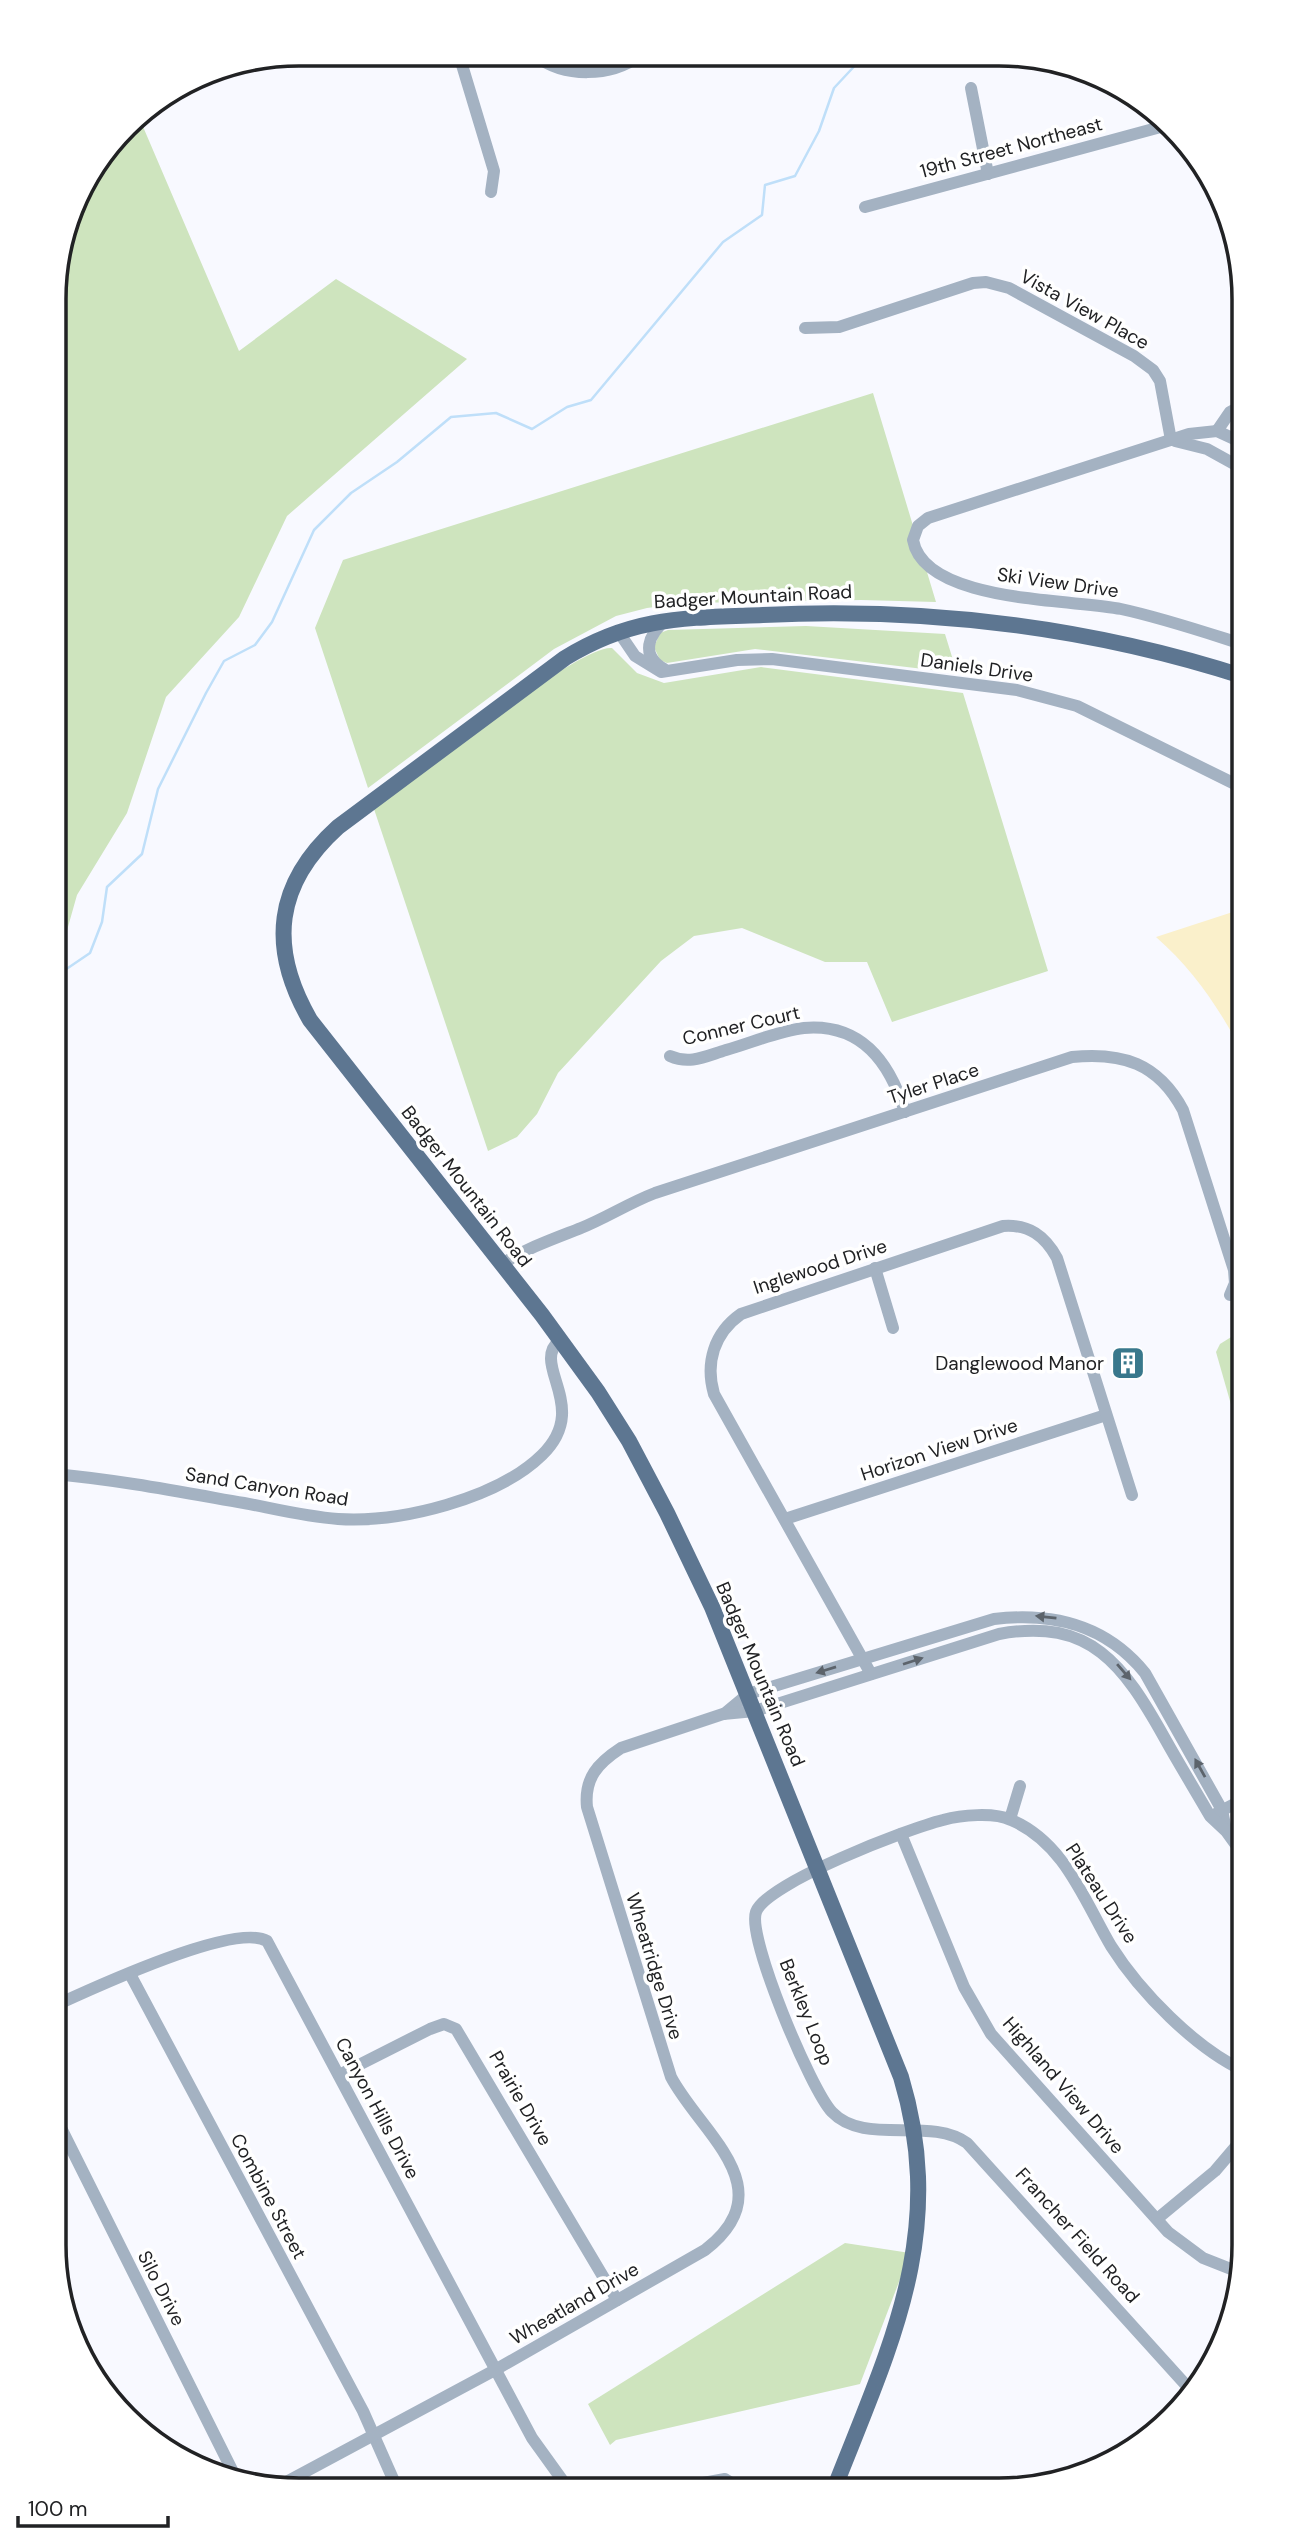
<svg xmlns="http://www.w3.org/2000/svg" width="1299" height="2544" font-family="'DM Sans',sans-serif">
<rect width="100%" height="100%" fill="#f8f9ff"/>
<g fill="#cee4be">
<path d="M 138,115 L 239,351 L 336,279 L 467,359 L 287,516 L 239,617 L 166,697 L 127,813 L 77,895 L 64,941 L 56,948 L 56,268 L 80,191 Z"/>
<path d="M 873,393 L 936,602 L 861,600 L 686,603 L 647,608 L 616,616 L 554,649 L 368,788 L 315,628 L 343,560 Z"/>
<path d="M 806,626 L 945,634 L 957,673 L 755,649 L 667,663 L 660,660 L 654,647 L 660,633 L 668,630 Z"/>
<path d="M 612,648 L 637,673 L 664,683 L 761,667 L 963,693 L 1048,971 L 892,1022 L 867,962 L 825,962 L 742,928 L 694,936 L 661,961 L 558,1073 L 537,1114 L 517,1137 L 488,1151 L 374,809 C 411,782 578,644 612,648 Z"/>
<path d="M 1244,1329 L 1244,1422 L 1232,1408 L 1216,1352 L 1220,1344 Z"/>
<path d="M 845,2243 L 910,2253 L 860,2384 L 616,2440 L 610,2445 L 588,2404 Z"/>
</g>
<path fill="#faf0cb" d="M 1245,908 L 1245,1057 C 1221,1011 1195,971 1156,937 Z"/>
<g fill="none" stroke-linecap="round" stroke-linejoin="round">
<path stroke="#bfdff9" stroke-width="2.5" d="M 56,983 L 62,972 L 90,953 L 102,922 L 107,887 L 142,854 L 158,789 L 206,693 L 224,661 L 255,645 L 272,622 L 314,530 L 351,493 L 397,462 L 451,417 L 496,413 L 532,429 L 567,407 L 591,400 L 723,242 L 762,215 L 765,185 L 795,176 L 819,131 L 834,88 L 862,58"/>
<g stroke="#a4b2c2" stroke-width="12">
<path d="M 459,55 L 494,171 L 491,192"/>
<path d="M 536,56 C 564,78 611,77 639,56"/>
<path d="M 971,88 L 988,174"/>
<path d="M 865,207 L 1168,125"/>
<path d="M 805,328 L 839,327 L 973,283 L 986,282 L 1009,288 L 1134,356 L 1153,370 L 1160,381 L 1171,440"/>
<path d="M 1217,431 L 1230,412 L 1245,404"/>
<path d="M 1175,441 L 1207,449 L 1245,470"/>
<path d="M 618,631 L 635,656 L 661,672 L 737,660 L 772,659 L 1017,690 L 1077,706 L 1245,789"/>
<path d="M 1245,645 C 1204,632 1163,618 1121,609 C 1072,599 924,603 913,540 L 918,526 L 928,518 L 1189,434 L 1217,431 L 1245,444"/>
<path d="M 664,669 C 640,655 648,635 666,620"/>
<path d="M 670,1056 C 690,1065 706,1056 726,1050 C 751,1043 778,1031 804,1028 C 862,1023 890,1063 905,1112"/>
<path d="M 502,1264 C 527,1248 553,1239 581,1228 C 606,1218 629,1203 655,1193 L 1072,1057 C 1122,1052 1158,1063 1183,1110 L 1234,1270 L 1235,1283 L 1230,1295"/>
<path d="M 875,1268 L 893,1328"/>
<path d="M 55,1474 C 119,1480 181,1492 244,1503 C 275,1509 307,1517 338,1519 C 400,1523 497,1499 542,1455 C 592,1406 529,1365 560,1340"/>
<path d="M 785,1519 L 1106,1415"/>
<path d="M 871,1674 L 714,1394 C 705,1363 714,1333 741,1314 L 1003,1226 C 1029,1224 1045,1236 1057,1258 L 1132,1495"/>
<path d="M 724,1714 L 748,1694 L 994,1619 C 1054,1612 1106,1625 1145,1673 L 1222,1810 L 1226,1830"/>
<path d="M 1217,1813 L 1244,1799"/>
<path d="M 1010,1819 L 1020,1786"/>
<path d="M 901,1834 L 964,1987 L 991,2034 L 1168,2232 L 1203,2258 L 1241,2273"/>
<path d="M 130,1974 L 363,2411 L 397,2488"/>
<path d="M 54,2006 C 91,1989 235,1922 267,1941 L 532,2438 L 568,2488"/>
<path d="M 339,2075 L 430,2029 L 444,2024 L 456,2029 L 617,2300"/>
<path d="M 54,2114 L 236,2478"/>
<path d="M 1157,2219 L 1215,2171 L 1244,2137"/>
<path d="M 1194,2394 L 967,2143 C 930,2116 864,2146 832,2112 C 811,2090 747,1938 756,1912 C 766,1883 910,1828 943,1820 C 961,1815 994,1812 1011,1820 C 1064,1842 1084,1900 1111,1946 C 1140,1992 1195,2048 1244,2071"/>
<path d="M 275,2488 L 495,2370 L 705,2250 C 785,2188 701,2134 671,2077 L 587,1807 C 584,1778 598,1763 621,1748 L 723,1714 L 755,1711 L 999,1634 C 1091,1617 1124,1666 1164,1737 C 1179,1764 1195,1790 1210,1816 L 1226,1831 L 1244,1856"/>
<path d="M 671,2489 L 725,2479 L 741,2489"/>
</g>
<path stroke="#5d7691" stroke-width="16" d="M 834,2489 C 890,2346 948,2233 901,2077 L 712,1607 L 667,1513 L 629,1441 L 598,1392 L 542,1315 L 310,1020 C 268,947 275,884 338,827 L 565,658 C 633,616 686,618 763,615 C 928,607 1087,626 1245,677"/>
</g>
<defs><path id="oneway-solid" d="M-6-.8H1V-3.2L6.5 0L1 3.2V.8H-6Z" transform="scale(1.75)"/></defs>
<g fill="#5c636b">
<use href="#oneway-solid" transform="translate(1046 1617) rotate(-174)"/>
<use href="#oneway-solid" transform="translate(913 1661) rotate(-18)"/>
<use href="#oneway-solid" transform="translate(826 1670) rotate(163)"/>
<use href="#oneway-solid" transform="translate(1124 1672) rotate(49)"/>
<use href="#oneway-solid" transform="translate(1200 1768) rotate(-119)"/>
</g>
<defs>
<g id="building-square" transform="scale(1.75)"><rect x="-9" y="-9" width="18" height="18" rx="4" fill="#39788c" stroke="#fff"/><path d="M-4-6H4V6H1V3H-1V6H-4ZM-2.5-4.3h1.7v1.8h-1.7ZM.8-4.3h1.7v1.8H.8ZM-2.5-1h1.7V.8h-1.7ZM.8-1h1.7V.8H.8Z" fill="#fff"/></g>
</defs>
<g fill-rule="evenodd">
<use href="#building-square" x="1128" y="1363"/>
</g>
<g text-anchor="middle" stroke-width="7" stroke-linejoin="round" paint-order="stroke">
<g font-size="19" fill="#212224" stroke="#fff">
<text transform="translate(1011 147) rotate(-15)" y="7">19th Street Northeast</text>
<text transform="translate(1085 309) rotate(29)" y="7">Vista View Place</text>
<text transform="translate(1058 582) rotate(8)" y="7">Ski View Drive</text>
<text transform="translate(753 596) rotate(-3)" y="7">Badger Mountain Road</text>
<text transform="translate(977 667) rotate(8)" y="7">Daniels Drive</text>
<text transform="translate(741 1025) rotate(-13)" y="7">Conner Court</text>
<text transform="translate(933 1083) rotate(-18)" y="7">Tyler Place</text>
<text transform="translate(467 1186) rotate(52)" y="7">Badger Mountain Road</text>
<text transform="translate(820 1266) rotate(-18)" y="7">Inglewood Drive</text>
<text transform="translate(939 1449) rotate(-18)" y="7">Horizon View Drive</text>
<text transform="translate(267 1486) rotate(9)" y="7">Sand Canyon Road</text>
<text transform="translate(761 1674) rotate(67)" y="7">Badger Mountain Road</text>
<text transform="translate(1102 1893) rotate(57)" y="7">Plateau Drive</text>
<text transform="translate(655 1966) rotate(73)" y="7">Wheatridge Drive</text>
<text transform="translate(807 2012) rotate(68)" y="7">Berkley Loop</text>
<text transform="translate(1064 2085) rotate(49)" y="7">Highland View Drive</text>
<text transform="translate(521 2098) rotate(60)" y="7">Prairie Drive</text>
<text transform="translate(378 2108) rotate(62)" y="7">Canyon Hills Drive</text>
<text transform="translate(269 2196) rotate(62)" y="7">Combine Street</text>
<text transform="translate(1078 2235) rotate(48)" y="7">Francher Field Road</text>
<text transform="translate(162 2288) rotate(63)" y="7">Silo Drive</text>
<text transform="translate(574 2303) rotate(-30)" y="7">Wheatland Drive</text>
</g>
<g font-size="19" fill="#212224" stroke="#fff" text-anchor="end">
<text x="1104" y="1370">Danglewood Manor</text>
</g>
</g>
<path d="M0 0H1299V2544H0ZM299 66H999A233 233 0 0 1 1232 299V2245A233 233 0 0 1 999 2478H299A233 233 0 0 1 66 2245V299A233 233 0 0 1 299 66Z" fill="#fff" fill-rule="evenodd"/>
<path fill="none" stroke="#212224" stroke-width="3.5" d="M299 66H999A233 233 0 0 1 1232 299V2245A233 233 0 0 1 999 2478H299A233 233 0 0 1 66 2245V299A233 233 0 0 1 299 66Z"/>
<path d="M18 2516v10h150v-10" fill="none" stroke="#212224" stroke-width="3.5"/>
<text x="28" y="2516" font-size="21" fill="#212224" stroke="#ffffff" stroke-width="5" paint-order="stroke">100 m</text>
</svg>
